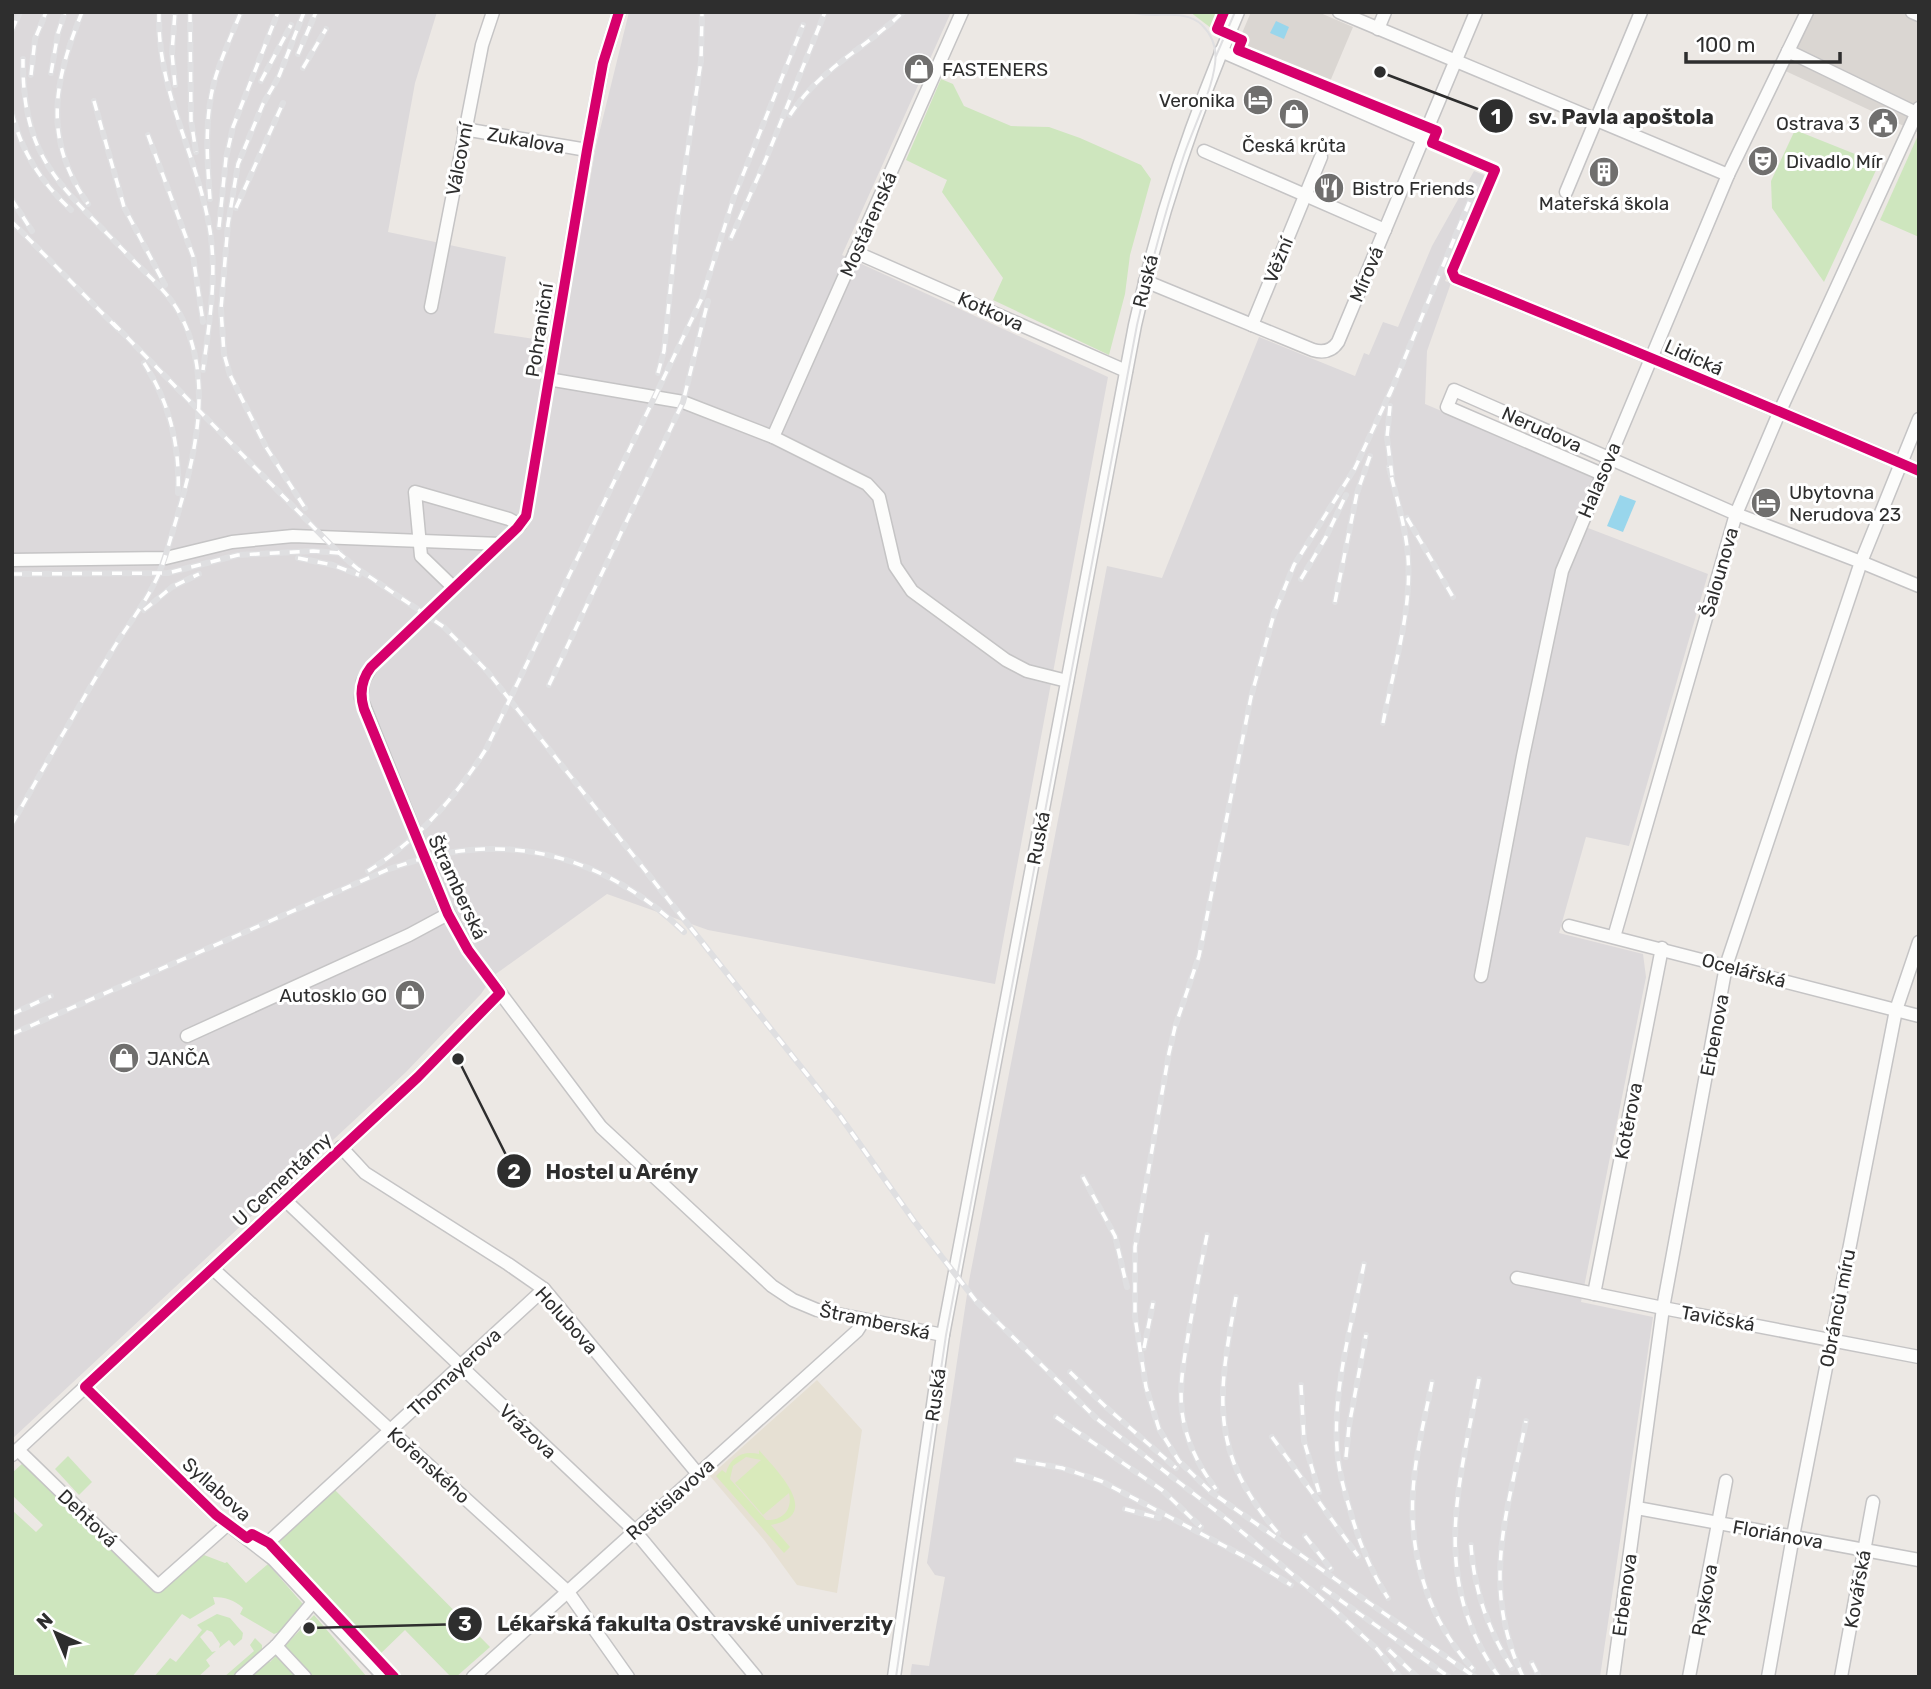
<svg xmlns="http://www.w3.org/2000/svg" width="1931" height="1689" font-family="Rubik,sans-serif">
<rect width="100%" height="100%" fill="#ece8e4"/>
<g fill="#dcd9db">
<path d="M 12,12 L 437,12 L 415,83 L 388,232 L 506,257 L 494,333 L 561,343 L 596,146 L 629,12 L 951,12 L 842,255 L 1108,377 L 995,984 L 708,930 L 607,894 L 493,976 L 481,994 L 406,1072 L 12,1439 Z"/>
<path d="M 1474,171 L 1489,177 L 1445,281 L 1451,283 L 1427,351 L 1425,404 L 1595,476 L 1575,523 L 1708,574 L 1629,846 L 1586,837 L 1559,933 L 1643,954 L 1646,977 L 1581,1302 L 1653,1317 L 1600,1677 L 910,1677 L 912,1664 L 929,1666 L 945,1577 L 935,1575 L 927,1563 L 969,1281 L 1107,566 L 1162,578 L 1259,337 L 1355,376 L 1364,353 L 1369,355 L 1383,322 L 1398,327 L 1432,246 Z"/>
</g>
<path fill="#e6e0d3" d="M 817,1380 L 862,1430 L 837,1593 L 797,1585 L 765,1541 L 710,1476 Z"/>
<g fill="#cee6be">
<path d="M 1190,12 L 1218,12 L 1211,28 Z"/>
<path d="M 941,79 L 953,84 L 964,106 L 1011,126 L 1049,127 L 1080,138 L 1141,165 L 1151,179 L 1130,255 L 1125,294 L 1109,355 L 993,300 L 1003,278 L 942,192 L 947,180 L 906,160 Z"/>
<path d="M 1795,130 L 1860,156 L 1878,166 L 1824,282 L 1772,208 L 1771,181 Z"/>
<path d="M 1919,133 L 1919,237 L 1880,220 Z"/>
<path d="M 68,1456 L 92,1482 L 79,1495 L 55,1469 Z"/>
<path d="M 23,1463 L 158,1592 L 204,1555 L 225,1563 L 227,1562 L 246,1583 L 268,1564 L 302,1603 L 302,1606 L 282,1631 L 274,1634 L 240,1614 L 243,1608 C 235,1600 224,1597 213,1597 L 215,1604 L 190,1619 L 182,1614 L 132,1677 L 12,1677 L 12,1510 L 36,1532 L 43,1525 L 12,1495 L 12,1473 Z"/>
<path d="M 334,1489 L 490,1647 L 456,1677 L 451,1677 L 405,1630 L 377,1657 L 275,1546 Z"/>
<path d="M 217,1614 L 230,1618 L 243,1633 L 242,1639 L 234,1646 L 229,1640 L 219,1648 L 220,1644 L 212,1632 L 207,1630 L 200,1637 L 212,1652 L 216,1651 L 206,1660 L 210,1666 L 198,1677 L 154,1677 L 170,1658 L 176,1662 L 202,1630 L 197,1625 Z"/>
<path d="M 314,1615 L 367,1677 L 224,1677 L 254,1651 L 250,1645 L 255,1638 L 262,1645 L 262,1654 L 270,1662 Z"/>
</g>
<path fill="#d9eabb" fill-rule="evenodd" d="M 759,1450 C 776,1470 824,1515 771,1525 L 790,1547 L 784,1553 L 716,1476 L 722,1470 L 726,1473 C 730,1457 743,1450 759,1454 ZM 746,1457 L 761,1460 L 735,1483 L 763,1515 L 789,1493 C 793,1510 782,1521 766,1520 L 730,1479 L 733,1466 Z"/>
<g fill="#dad6d2">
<path d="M 1251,12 L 1318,12 L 1353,27 L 1326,91 L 1234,52 Z"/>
<path d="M 1807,12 L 1912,12 L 1919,15 L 1919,133 L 1779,68 Z"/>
</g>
<g fill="#99d6ec">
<path d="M 1276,21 L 1289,27 L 1284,39 L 1270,33 Z"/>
<path d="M 1620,495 L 1636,501 L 1623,532 L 1607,526 Z"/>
</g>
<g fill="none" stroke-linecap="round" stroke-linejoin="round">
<g stroke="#c5c4c5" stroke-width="15">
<g id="street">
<path d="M 619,12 L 603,63 L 587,150 L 526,516 L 517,528 L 371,667 L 363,681 L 361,698 L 444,905 L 468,950 L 601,1127 L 772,1286 L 793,1300 L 817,1310 L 943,1335"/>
<path d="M 1339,12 L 1728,175"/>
<path d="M 1912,12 L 1919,15"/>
<path d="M 1378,29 L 1385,12"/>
<path d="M 1221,51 L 1423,139"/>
<path d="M 1788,51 L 1916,113"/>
<path d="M 464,129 L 587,150"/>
<path d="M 1204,151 L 1385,230"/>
<path d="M 1566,192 L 1641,12"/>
<path d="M 855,252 L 1126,371"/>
<path d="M 1455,278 C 1610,340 1765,405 1919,471"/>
<path d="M 1145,281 L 1313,350 C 1323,353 1332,351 1338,342 L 1476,12"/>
<path d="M 431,307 L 482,45 L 493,12"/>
<path d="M 1252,325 L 1321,157"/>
<path d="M 548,379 L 683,402 L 773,437 L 962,12"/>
<path d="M 773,437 L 867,484 L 879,497 L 895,566 L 912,591 L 1006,660 L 1027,671 L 1067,681"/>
<path d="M 1602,474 L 1447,407 L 1454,390 L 1736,514 L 1861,562 L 1919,586"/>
<path d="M 12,560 L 166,558 L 232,542 L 293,536 L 500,544"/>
<path d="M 453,587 L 421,556 L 415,492 L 509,519 L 520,525"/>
<path d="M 1569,926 L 1919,1016"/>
<path d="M 1614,937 L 1736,514 L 1779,413 L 1919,108"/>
<path d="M 1481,976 L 1523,756 L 1562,571 L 1728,175 L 1807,12"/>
<path d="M 187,1036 L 409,935 L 448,914"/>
<path d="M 341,1147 L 365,1173 L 508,1264 L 544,1289 L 698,1474"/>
<path d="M 285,1200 L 634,1530 L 756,1677"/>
<path d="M 212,1268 L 568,1592 L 628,1677"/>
<path d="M 1517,1278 L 1663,1308 L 1919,1357"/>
<path d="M 1594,1294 L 1662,948"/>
<path d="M 85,1387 L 216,1515 L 273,1559 L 384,1677"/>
<path d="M 18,1450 L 158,1586 L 228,1524"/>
<path d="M 12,1455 L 418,1077 L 500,993"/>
<path d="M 1637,1508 L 1919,1560"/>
<path d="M 261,1549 L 544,1289"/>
<path d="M 276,1646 L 305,1677"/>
<path d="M 241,1677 L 276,1646 L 314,1601"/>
<path d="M 473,1677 L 857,1331 L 864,1320"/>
<path d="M 894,1677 L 943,1335 L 1135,325 C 1160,213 1193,117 1238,12"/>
<path d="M 1613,1677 L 1663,1308 L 1726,966 L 1861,562 L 1919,419"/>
<path d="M 1689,1677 L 1726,1481"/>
<path d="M 1768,1677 L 1793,1536 L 1896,1010 L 1919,942"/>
<path d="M 1841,1677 L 1873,1502"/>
</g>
</g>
<use href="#street" stroke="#fcfcfb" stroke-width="12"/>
<g stroke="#dfdfe1" stroke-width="2">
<path d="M 1216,56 L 1235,12"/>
<path d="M 896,1677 L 946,1335 L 1137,325 C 1150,268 1165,211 1184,155 C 1193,128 1212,91 1215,64 C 1217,50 1213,36 1202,25 C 1183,7 1154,20 1131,12"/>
</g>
<g stroke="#dfdfe1" stroke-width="6">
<g id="rail">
<path d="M 82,12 C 54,82 42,138 88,204"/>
<path d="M 159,12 C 157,88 192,144 207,215 C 219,267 210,318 203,370"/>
<path d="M 190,12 L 191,120 L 196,152"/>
<path d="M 304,12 L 279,76 L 263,104 L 238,164 L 228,224 L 221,309 L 224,354 L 230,375 L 266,447 L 305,508"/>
<path d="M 12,30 L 20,12"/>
<path d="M 298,54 L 316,12"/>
<path d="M 303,68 L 326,29"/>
<path d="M 51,73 L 58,33 L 65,12"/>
<path d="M 31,75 L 35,39 L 46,12"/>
<path d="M 261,81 L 291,25"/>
<path d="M 175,85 L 172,53 L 175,12"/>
<path d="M 94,101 L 124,207 L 165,285"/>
<path d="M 12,113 C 22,153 41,182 71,210"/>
<path d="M 790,115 C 821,67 864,50 903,12"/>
<path d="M 148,135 L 193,256 L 203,322"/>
<path d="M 210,199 C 207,159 204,118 215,79 C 222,56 232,34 241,12"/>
<path d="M 12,200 L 32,231"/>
<path d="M 236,208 L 283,103"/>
<path d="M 12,222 L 119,330"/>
<path d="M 219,227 L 226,158 L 233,127 L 278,12"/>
<path d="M 731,238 L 766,159 L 825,12"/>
<path d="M 113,323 L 339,553 L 358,569 L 444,627 L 487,671 L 840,1116 L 914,1221 L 976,1301 L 1097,1419 L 1229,1521 L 1330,1606 L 1377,1649 L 1400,1677"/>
<path d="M 144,363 C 170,403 180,446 178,493"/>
<path d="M 658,373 L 664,351 L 678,215 L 701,61 L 702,12"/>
<path d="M 1392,388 L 1355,468 L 1294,565 L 1274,614 L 1251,697 L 1199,956 L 1175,1027 L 1169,1053 L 1135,1247 L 1135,1317 L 1146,1387 L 1159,1429 L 1179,1461 L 1211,1492 L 1475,1677"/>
<path d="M 1389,396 L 1476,186"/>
<path d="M 1390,406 L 1387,437 L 1392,476"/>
<path d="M 1407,518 L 1453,597"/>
<path d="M 298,558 L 333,565 L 359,575"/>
<path d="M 12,574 L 168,573 L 238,555 L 313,551 L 340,553"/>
<path d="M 1301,579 L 1326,537 L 1346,495"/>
<path d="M 1335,602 L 1357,493 L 1370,456"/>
<path d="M 144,610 L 172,587 L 199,574"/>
<path d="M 549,685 L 683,402 L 708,301"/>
<path d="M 1383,723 C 1393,670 1412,612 1408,557 C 1406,527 1396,497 1389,467"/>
<path d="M 12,824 C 44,767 76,710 110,654 C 124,630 143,607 155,582 C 164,565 168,546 174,527 C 194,460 215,382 181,316 C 169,292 144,272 125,252 C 61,185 22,160 23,59"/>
<path d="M 368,871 C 417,841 456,797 486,749 L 702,298 L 734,197 L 803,25"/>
<path d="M 12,1014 L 51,996"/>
<path d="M 12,1034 L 389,869 C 408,863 427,856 447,853 C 537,837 619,869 684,932"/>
<path d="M 1083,1177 L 1115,1236 L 1127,1287"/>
<path d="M 1207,1235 C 1200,1269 1194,1302 1188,1336 C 1184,1361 1179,1385 1182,1411 C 1185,1439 1199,1467 1216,1489"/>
<path d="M 1364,1264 C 1352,1323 1333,1387 1337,1448 C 1338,1469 1344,1490 1350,1510 C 1359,1542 1370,1570 1388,1598"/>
<path d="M 1236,1297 C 1218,1395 1208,1452 1278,1533"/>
<path d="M 1144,1348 L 1153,1303"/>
<path d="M 1070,1372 L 1106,1407 L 1176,1468"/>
<path d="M 1479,1379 C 1459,1486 1429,1579 1499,1677"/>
<path d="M 1432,1382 C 1425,1418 1415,1455 1413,1492 C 1409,1557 1429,1621 1473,1669"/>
<path d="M 1301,1385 L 1304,1441 L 1319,1492"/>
<path d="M 1056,1417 L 1162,1490 L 1201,1527"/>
<path d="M 1272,1437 L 1358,1556"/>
<path d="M 1346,1457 L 1349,1426 L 1366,1335"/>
<path d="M 1016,1460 L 1062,1468 L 1101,1481 L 1251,1560 L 1291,1585"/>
<path d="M 1125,1509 L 1159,1518"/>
<path d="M 1305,1536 L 1331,1569"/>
<path d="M 1471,1545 C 1474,1590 1488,1630 1512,1668"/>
<path d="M 1323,1588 L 1449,1677"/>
<path d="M 1389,1650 L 1417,1677"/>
<path d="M 1532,1663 L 1539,1677"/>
<path d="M 1523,1677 C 1480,1586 1507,1514 1526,1421"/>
</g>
</g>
<use href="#rail" stroke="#fff" stroke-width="3.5" stroke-dasharray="10" stroke-linecap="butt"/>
<g stroke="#fff" stroke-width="15">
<g id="cycleway">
<path d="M 1224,12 L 1217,29 L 1242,40 L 1238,50 L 1437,131 L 1432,143 L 1495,170 L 1452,271 L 1455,278 C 1610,340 1765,405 1919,471"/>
<path d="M 394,1677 L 269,1543 L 252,1534 L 247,1538 L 216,1515 L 85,1387 L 418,1077 L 500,993 L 468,950 L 448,914 L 364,709 C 359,693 361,680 371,667 L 517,528 L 526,516 L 587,150 L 603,63 L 619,12"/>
</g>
</g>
<use href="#cycleway" stroke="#d6006c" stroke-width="10"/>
</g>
<defs>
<g id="shop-disc" transform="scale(1.575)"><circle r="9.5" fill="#706f6e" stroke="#fff"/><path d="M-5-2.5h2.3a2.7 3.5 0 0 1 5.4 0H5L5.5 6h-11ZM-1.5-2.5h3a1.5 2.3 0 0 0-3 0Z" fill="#fff"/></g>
<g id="hotel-disc" transform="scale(1.575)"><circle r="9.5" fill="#706f6e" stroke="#fff"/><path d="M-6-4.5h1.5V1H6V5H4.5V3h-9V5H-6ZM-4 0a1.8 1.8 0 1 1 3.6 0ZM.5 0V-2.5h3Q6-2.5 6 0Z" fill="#fff"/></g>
<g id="civic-disc" transform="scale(1.575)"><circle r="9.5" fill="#706f6e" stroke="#fff"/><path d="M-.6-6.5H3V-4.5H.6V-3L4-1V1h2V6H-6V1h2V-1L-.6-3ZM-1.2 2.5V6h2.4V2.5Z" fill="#fff"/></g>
<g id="theatre-disc" transform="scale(1.575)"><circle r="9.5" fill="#706f6e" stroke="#fff"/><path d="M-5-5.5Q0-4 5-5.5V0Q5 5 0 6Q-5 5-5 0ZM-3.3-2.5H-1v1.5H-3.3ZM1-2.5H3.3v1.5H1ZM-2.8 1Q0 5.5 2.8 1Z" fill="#fff"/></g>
<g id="building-disc" transform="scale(1.575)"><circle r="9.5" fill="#706f6e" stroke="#fff"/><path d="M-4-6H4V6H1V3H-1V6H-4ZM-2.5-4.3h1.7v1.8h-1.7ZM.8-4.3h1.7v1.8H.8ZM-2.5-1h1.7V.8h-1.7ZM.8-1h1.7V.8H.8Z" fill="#fff"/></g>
<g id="restaurant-disc" transform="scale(1.575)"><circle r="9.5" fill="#706f6e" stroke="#fff"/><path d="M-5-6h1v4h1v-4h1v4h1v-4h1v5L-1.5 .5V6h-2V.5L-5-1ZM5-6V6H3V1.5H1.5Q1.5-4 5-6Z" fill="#fff"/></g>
</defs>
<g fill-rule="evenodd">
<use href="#shop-disc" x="919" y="69"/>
<use href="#hotel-disc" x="1258" y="100"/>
<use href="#shop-disc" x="1294" y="114"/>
<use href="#civic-disc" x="1883" y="123"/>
<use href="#theatre-disc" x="1763" y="161"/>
<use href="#building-disc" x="1604" y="172"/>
<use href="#restaurant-disc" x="1329" y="188"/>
<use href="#hotel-disc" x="1766" y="503"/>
<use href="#shop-disc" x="410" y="995"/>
<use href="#shop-disc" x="124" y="1058"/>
</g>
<g text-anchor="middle" stroke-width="6" stroke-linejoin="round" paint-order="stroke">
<g font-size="19" fill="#2e2e2e" stroke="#fff" text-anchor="start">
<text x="942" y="76">FASTENERS</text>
<text x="1235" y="107" text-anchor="end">Veronika</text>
<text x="1860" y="130" text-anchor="end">Ostrava 3</text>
<text x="1294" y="152" text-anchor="middle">Česká krůta</text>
<text x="1786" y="168">Divadlo Mír</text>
<text x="1352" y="195">Bistro Friends</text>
<text x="1604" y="210" text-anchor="middle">Mateřská škola</text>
<text x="1789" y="499">Ubytovna<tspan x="1789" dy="22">Nerudova 23</tspan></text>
<text x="387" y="1002" text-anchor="end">Autosklo GO</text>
<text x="147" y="1065">JANČA</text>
</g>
<g font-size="19" fill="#2e2e2e" stroke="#fff">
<text transform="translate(526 140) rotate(10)" y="7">Zukalova</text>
<text transform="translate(459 159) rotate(-79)" y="7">Válcovní</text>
<text transform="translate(868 224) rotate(-66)" y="7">Mostárenská</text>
<text transform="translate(1278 260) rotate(-68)" y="7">Věžní</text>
<text transform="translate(1366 274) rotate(-67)" y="7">Mírová</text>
<text transform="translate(1145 281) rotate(-76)" y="7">Ruská</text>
<text transform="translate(991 311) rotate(24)" y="7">Kotkova</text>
<text transform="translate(539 330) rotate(-81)" y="7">Pohraniční</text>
<text transform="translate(1694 357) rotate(24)" y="7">Lidická</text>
<text transform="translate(1542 429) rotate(24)" y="7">Nerudova</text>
<text transform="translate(1599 480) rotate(-67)" y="7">Halasova</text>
<text transform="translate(1719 572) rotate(-74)" y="7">Šalounova</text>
<text transform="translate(1038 838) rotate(-79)" y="7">Ruská</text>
<text transform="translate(458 887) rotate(65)" y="7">Štramberská</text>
<text transform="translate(1744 970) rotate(15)" y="7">Ocelářská</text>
<text transform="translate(1714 1035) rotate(-79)" y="7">Erbenova</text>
<text transform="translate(1628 1121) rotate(-79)" y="7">Kotěrova</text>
<text transform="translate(282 1179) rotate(-43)" y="7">U Cementárny</text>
<text transform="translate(1837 1308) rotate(-79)" y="7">Obránců míru</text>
<text transform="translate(1718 1318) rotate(10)" y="7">Tavičská</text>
<text transform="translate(567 1320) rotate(48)" y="7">Holubova</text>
<text transform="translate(875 1321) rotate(12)" y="7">Štramberská</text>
<text transform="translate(454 1372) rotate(-43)" y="7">Thomayerova</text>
<text transform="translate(935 1395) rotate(-82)" y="7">Ruská</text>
<text transform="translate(528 1431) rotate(43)" y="7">Vrázova</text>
<text transform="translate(429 1465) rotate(42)" y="7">Kořenského</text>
<text transform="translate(217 1489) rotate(42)" y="7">Syllabova</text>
<text transform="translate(670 1499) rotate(-42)" y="7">Rostislavova</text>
<text transform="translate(88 1518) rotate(44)" y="7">Dehtová</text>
<text transform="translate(1778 1534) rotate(10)" y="7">Floriánova</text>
<text transform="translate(1857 1589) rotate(-80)" y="7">Kovářská</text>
<text transform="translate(1624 1595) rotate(-82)" y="7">Erbenova</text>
<text transform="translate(1704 1600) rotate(-80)" y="7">Ryskova</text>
</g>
</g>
<path fill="none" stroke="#2e2e2e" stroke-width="2.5" d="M1380 72L1496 116M458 1059L514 1171M309 1628L465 1624"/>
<g fill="#2e2e2e" stroke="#fff" stroke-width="2.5">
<circle cx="1380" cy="72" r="7"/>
<circle cx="458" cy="1059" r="7"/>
<circle cx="309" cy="1628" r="7"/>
<circle cx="1496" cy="116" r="18"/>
<circle cx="514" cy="1171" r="18"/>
<circle cx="465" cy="1624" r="18"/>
</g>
<g font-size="21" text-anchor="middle" font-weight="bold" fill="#fff">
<text x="1496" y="124">1</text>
<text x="514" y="1179">2</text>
<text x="465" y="1631">3</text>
</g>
<g font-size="21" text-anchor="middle" font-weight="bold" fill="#2e2e2e" stroke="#fff" stroke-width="6" stroke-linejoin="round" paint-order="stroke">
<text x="1621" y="124">sv. Pavla apoštola</text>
<text x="622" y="1179">Hostel u Arény</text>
<text x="695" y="1631">Lékařská fakulta Ostravské univerzity</text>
</g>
<rect width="1931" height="1689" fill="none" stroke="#2e2e2e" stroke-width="28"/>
<g transform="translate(56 1633) rotate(316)" stroke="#ffffff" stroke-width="5" paint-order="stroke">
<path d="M0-5L12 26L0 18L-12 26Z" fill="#2e2e2e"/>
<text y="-10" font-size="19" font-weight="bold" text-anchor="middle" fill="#2e2e2e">N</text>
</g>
<path d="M1686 52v10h154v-10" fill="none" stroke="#2e2e2e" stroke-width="3.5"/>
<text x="1696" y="52" font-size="21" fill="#2e2e2e" stroke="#ffffff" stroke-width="5" paint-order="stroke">100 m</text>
</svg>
